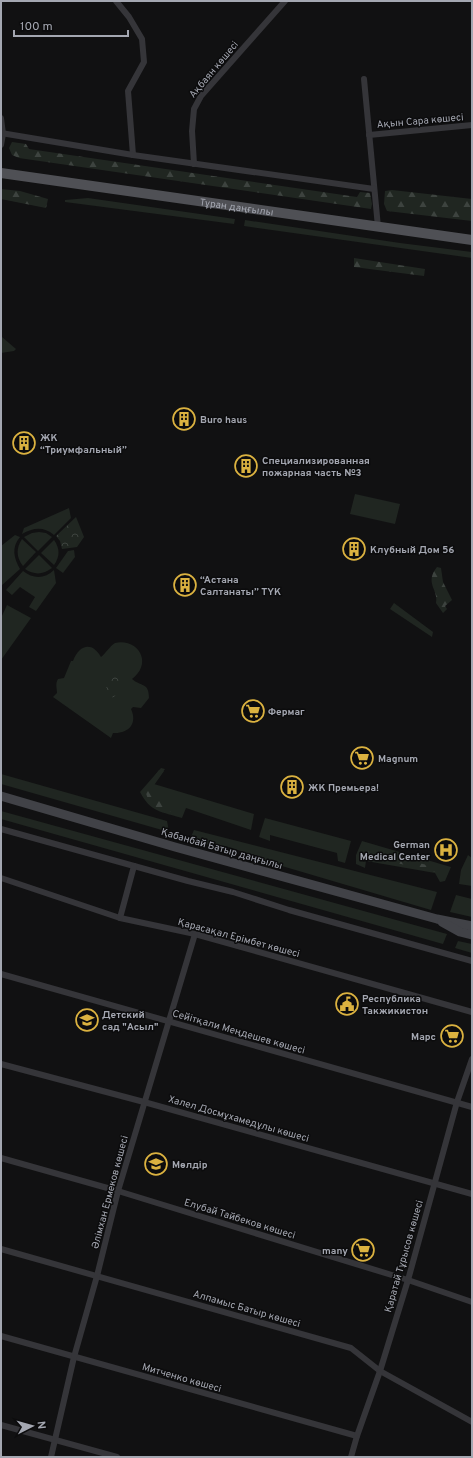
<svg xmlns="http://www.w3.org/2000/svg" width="473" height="1458" font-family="Overpass,sans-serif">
<defs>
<pattern id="forest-firs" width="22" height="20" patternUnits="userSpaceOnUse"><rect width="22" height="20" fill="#202621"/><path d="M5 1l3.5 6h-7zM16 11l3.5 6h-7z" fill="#3d433f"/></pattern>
<pattern id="park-crowns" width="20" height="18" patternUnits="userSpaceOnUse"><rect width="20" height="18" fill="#202621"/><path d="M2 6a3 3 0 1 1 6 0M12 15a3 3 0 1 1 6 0" fill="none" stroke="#3d433f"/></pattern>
</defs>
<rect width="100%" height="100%" fill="#111112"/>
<g fill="#202621">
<path d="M 88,198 L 235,219 L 234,224 L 65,202 L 65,200 Z"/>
<path d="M 245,220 L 400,243 L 472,252 L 472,258 L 244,226 Z"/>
<path d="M 1,338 L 2,337 L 16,349 L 14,351 L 1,353 Z"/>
<path d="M 355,494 L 400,504 L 395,524 L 350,514 Z"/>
<path d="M 69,508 L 71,518 L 54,535 C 43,526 33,528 22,534 L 24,528 Z"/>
<path d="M 39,532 L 46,533 L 52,537 L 38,551 L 24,537 L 32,533 Z"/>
<path d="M 15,535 L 20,537 C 11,548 14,558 20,569 L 1,586 L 1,546 Z"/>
<path d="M 22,539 L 36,552 L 23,566 C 16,557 16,548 22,539 Z"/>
<path d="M 54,540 C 60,548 60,557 54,565 L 41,553 Z"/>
<path d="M 74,550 L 75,557 L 63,573 L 56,568 L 68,551 Z"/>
<path d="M 39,555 L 52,568 C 43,575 34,575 25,569 Z"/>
<path d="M 54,570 L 56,583 L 36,611 L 29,607 L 35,597 L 20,587 L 12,595 L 6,590 L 23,571 C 33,579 45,579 54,570 Z"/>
<path d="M 394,603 L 433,632 L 432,637 L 390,609 Z"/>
<path d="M 7,605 L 31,618 L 1,660 L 1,618 Z"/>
<path d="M 115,643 C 139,638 153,664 132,679 C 141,687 149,682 149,698 L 141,708 L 133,707 L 131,709 C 138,724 128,734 113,733 L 111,738 L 53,697 L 57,693 C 57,688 55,684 58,679 L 64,678 L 71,661 L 73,661 C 79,645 92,641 101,657 C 106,653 109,647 115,643 Z"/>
<path d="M 161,768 L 165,769 L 154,784 L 254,814 L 251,830 L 186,808 L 182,818 C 162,812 150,812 140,792 Z"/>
<path d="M 1,774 L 167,821 L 169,832 L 1,784 Z"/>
<path d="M 1,811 L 447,934 L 443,944 L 1,819 Z"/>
<path d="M 265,818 L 351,841 L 345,863 L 338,861 L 337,853 L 270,835 L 270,841 L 259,837 Z"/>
<path d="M 194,830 L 437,892 L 431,910 L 265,861 L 257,856 L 225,846 L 215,847 L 190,839 Z"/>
<path d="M 362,841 L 451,867 L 445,881 L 440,882 L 435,873 L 366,861 L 365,868 L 356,864 L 356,855 Z"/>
<path d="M 468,855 L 472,858 L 472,886 L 459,884 L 461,870 Z"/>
<path d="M 456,895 L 472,899 L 472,917 L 450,912 Z"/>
<path d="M 458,941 L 472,944 L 472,953 L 455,948 Z"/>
</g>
<g fill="url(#forest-firs)">
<path d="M 12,142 L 26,144 L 29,149 L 357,197 L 360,192 L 370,193 L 372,204 L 371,209 L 19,158 L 12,155 L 9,148 Z"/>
<path d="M 1,189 L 20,191 L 48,199 L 46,208 L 1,199 Z"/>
<path d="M 392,190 L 472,199 L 472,221 L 387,211 L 384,204 L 385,191 Z"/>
<path d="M 354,258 L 425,269 L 424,276 L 354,267 Z"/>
<path d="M 437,567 L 441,568 L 443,582 L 452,600 L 445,606 L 447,609 L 443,613 L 436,603 C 439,590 424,583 437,567 Z"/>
<path d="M 159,770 L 164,771 L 152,788 L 153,792 L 172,803 L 173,812 C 156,807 149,808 145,789 Z"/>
<path d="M 364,848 L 445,870 L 446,878 L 442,877 L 440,873 L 362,855 Z"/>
</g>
<g fill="url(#park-crowns)">
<path d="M 76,517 L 84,537 L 77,547 L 62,549 L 60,541 L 56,536 Z"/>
<path d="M 115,675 C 122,682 120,692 113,698 L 112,696 L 109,697 L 104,691 Z"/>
</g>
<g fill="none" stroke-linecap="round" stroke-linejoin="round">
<g stroke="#353539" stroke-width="6">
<path d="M 116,1 L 129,17 L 142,39 L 144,62 L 128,91 L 133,155"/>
<path d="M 364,79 L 378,227"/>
<path d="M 1,118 L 3,134 L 1,145"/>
<path d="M 1,133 L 133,155 L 374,189"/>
<path d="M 369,135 L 472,125"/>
<path d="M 194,164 L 192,131 L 194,109 L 201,96 L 285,1"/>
<path d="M 1,829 L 188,881 L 233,892 L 289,910 L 472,961"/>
<path d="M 1,878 L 120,918 L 195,934 L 472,1012"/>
<path d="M 120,918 L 134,866"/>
<path d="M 1,974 L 472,1107"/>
<path d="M 1,1064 L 144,1102 L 472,1194"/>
<path d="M 1,1158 L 118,1191 L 408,1280 L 472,1302"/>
<path d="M 1,1249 L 351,1348 L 380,1371 L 472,1422"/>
<path d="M 1,1336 L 357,1436"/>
<path d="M 1,1425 L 117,1457"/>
<path d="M 51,1457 L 74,1357 L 97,1276 L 118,1191 L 195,934"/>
<path d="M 351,1457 L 357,1436 L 380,1371 L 408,1280 L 457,1102 L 472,1059"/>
</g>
<g stroke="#414247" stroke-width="9">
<path d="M 1,796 L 175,847 L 437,919 L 472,926"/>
<path d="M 442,922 L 460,932 L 472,935"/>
</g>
<path stroke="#4f5055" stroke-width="10" id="s1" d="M 1,173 L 472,240"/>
</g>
<defs>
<g id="building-ring" transform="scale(1.15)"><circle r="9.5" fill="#0c0c0d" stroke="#dbb240" stroke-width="1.5"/><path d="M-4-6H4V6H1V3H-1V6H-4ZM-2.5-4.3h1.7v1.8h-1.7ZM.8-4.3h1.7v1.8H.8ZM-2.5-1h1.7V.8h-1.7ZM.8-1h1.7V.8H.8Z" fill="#dbb240"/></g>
<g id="supermarket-ring" transform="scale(1.15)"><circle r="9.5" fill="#0c0c0d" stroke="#dbb240" stroke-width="1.5"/><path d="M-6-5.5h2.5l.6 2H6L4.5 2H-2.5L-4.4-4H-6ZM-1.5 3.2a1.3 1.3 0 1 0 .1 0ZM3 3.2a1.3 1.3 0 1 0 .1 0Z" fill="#dbb240"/></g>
<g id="hospital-ring" transform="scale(1.15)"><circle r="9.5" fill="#0c0c0d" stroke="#dbb240" stroke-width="1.5"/><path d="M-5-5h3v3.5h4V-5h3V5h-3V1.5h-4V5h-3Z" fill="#dbb240"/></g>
<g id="civic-ring" transform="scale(1.15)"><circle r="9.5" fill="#0c0c0d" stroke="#dbb240" stroke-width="1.5"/><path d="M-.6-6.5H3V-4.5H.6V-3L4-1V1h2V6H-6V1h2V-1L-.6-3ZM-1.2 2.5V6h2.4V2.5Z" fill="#dbb240"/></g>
<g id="school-ring" transform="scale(1.15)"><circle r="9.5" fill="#0c0c0d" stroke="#dbb240" stroke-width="1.5"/><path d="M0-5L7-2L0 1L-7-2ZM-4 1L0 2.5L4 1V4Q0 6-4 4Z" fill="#dbb240"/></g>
</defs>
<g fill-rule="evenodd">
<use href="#building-ring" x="184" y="419"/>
<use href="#building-ring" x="24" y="443"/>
<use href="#building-ring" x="246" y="466"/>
<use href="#building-ring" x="354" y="549"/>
<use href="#building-ring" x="185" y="585"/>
<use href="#supermarket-ring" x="253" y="711"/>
<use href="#supermarket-ring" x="362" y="758"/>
<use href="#building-ring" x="292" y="787"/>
<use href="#hospital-ring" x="446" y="850"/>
<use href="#civic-ring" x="347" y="1004"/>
<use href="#school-ring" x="87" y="1020"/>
<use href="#supermarket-ring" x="452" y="1036"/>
<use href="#school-ring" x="156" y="1164"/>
<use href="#supermarket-ring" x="363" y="1250"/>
</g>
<g text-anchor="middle" stroke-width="3" stroke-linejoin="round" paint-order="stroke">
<g font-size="10" fill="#a4a7b1" stroke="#0c0c0d">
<text transform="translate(213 69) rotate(-50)" y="4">Ақбаян көшесі</text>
<text transform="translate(420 120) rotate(-5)" y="4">Ақын Сара көшесі</text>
<text dy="4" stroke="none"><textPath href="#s1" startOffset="238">Тұран даңғылы</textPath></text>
<text transform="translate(222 848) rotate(16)" y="4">Қабанбай Батыр даңғылы</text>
<text transform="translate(239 937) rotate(15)" y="4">Қарасақал Ерімбет көшесі</text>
<text transform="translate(239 1031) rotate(16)" y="4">Сейітқали Меңдешев көшесі</text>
<text transform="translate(239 1118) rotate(16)" y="4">Халел Досмұхамедұлы көшесі</text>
<text transform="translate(109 1192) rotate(-75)" y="4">Әлімхан Ермеков көшесі</text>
<text transform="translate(240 1218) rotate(17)" y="4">Елубай Тайбеков көшесі</text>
<text transform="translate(403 1256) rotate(-74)" y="4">Қаратай Тұрысов көшесі</text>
<text transform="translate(247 1308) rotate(16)" y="4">Алпамыс Батыр көшесі</text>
<text transform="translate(182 1377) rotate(16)" y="4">Митченко көшесі</text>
</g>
<g font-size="10" font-weight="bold" fill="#a4a7b1" stroke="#0c0c0d" text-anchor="start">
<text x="200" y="423">Buro haus</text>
<text x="40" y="441">ЖК<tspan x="40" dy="12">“Триумфальный”</tspan></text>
<text x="262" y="464">Специализированная<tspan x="262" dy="12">пожарная часть №3</tspan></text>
<text x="370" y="553">Клубный Дом 56</text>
<text x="200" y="583">“Астана<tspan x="200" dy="12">Салтанаты” ТҮК</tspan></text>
<text x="268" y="715">Фермаг</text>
<text x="378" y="762">Magnum</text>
<text x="308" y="791">ЖК Премьера!</text>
<text x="430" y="848" text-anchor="end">German<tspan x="430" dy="12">Medical Center</tspan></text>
<text x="362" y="1002">Республика<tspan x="362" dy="12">Такжикистон</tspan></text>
<text x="102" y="1018">Детский<tspan x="102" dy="12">сад "Асыл"</tspan></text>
<text x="436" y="1040" text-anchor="end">Марс</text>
<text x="172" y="1168">Мөлдір</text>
<text x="348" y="1254" text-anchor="end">many</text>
</g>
</g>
<rect width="473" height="1458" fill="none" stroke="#a4a7b1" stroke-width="4"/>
<g transform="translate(32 1426) rotate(84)" stroke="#0c0c0d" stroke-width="3" paint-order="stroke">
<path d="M0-3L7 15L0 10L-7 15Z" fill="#a4a7b1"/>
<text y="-6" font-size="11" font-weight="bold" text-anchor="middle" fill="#a4a7b1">N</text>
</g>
<path d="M14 30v6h114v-6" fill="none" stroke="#a4a7b1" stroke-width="2"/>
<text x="20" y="30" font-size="12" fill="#a4a7b1" stroke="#0c0c0d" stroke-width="3" paint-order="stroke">100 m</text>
</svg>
